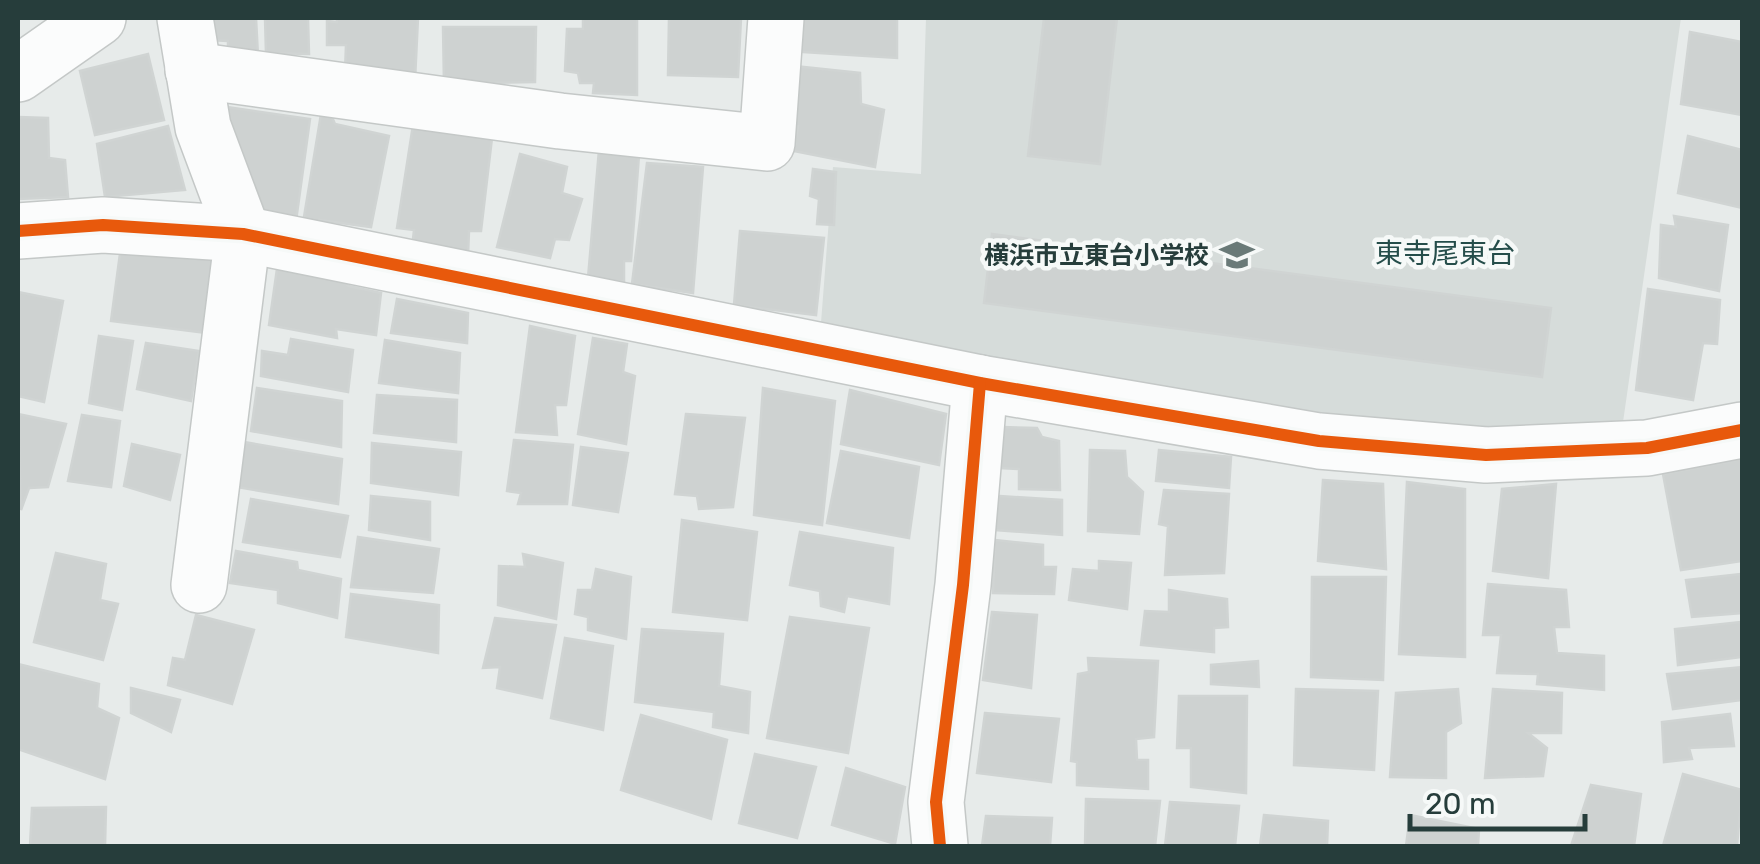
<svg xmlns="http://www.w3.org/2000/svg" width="1760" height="864" font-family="Rubik,'Noto Sans JP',sans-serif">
<rect width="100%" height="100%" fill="#e7ebea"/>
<path fill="#d6dcda" d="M 926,18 L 1681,18 L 1621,436 L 1315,422 L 820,336 L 833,167 L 921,174 Z"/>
<g fill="#ced2d1" stroke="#d0d4d3" stroke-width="2.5">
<path d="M 211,18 L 256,18 L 258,56 L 228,55 L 228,41 L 210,40 Z"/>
<path d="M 265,18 L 308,18 L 309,54 L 266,53 Z"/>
<path d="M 337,18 L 418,18 L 415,80 L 345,72 L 346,45 L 327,45 L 327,21 L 337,22 Z"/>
<path d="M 583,18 L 637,18 L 637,95 L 593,93 L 594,83 L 580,83 L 578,73 L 565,71 L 567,29 L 583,29 Z"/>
<path d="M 669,18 L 741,18 L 738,77 L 668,75 Z"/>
<path d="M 790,18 L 897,18 L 897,58 L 788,51 Z"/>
<path d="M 1044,18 L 1117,18 L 1100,164 L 1028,156 Z"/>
<path d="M 443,27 L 536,27 L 535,82 L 444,84 Z"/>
<path d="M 1690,32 L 1742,42 L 1742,115 L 1681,104 Z"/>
<path d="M 148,54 L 164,120 L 95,135 L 80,71 Z"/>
<path d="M 785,65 L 860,73 L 861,104 L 884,110 L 875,167 L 794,151 L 798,126 L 778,123 Z"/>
<path d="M 227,107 L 310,119 L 296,221 L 262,215 L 227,138 Z"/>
<path d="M 321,114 L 331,115 L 335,124 L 389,136 L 371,227 L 319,220 L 316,232 L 302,229 Z"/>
<path d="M 18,117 L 48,118 L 49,158 L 65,160 L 68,197 L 18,199 Z"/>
<path d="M 413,125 L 492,138 L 481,231 L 469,231 L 468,255 L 412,249 L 414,230 L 397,228 Z"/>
<path d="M 168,126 L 185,190 L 105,197 L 97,144 Z"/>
<path d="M 1688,136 L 1742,150 L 1742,208 L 1678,193 Z"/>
<path d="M 599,150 L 639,155 L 631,261 L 624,261 L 624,282 L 588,278 Z"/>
<path d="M 520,154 L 567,167 L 562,193 L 582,199 L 569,240 L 555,239 L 550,258 L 497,247 Z"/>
<path d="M 647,163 L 703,167 L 693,293 L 632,284 Z"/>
<path d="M 813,169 L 836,172 L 834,225 L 817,224 L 819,199 L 810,196 Z"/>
<path d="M 1674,216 L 1728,225 L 1719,291 L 1659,278 L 1661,225 L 1676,227 Z"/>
<path d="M 740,231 L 824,238 L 816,315 L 734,305 Z"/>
<path d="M 992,234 L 1551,308 L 1542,377 L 984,303 Z"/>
<path d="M 121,246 L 214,255 L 207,333 L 111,321 Z"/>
<path d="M 277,269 L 342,277 L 348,286 L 381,293 L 376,335 L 336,329 L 337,338 L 269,325 Z"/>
<path d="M 1648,289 L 1720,300 L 1717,344 L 1703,343 L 1693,400 L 1636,390 Z"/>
<path d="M 18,292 L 63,301 L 44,402 L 18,396 Z"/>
<path d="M 397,299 L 468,313 L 467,343 L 391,333 Z"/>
<path d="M 530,326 L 575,336 L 566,405 L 555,405 L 557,435 L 516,432 Z"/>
<path d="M 99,336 L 133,341 L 122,410 L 89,403 Z"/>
<path d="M 593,338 L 627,344 L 623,372 L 635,376 L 626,444 L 578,434 Z"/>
<path d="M 291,339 L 353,350 L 348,392 L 261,376 L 262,351 L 288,355 Z"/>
<path d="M 385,340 L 460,353 L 458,393 L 379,383 Z"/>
<path d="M 146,343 L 199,351 L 191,401 L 137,389 Z"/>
<path d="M 257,388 L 342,401 L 341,447 L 251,431 Z"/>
<path d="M 763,388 L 835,401 L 822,525 L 754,515 Z"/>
<path d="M 850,390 L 946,414 L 939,465 L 841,444 Z"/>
<path d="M 377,395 L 457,400 L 456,442 L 374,433 Z"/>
<path d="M 18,414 L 66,424 L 48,487 L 29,488 L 21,510 Z"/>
<path d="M 686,414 L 745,418 L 733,507 L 699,509 L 697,496 L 675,494 Z"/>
<path d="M 82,415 L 120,421 L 111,487 L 68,481 Z"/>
<path d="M 1002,427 L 1037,428 L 1042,437 L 1059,441 L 1060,490 L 1019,489 L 1019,469 L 1000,468 Z"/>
<path d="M 514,440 L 573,445 L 567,504 L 518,504 L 521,493 L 507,491 Z"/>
<path d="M 244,442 L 342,459 L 338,504 L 237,487 Z"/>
<path d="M 372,443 L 461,452 L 458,495 L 371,483 Z"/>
<path d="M 132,444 L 180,455 L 170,500 L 124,486 Z"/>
<path d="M 581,447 L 628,453 L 618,512 L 573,505 Z"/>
<path d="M 1090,450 L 1125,451 L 1127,477 L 1143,492 L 1139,534 L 1088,531 Z"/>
<path d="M 1159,450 L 1231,457 L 1229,488 L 1156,481 Z"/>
<path d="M 841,451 L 919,467 L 909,538 L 827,523 Z"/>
<path d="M 1742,459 L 1742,561 L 1681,570 L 1663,474 Z"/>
<path d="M 1323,480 L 1383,484 L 1386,569 L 1318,561 Z"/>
<path d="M 1407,482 L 1465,489 L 1465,657 L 1399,654 Z"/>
<path d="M 1556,484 L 1548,578 L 1493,571 L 1502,489 Z"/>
<path d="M 1164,490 L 1229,494 L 1224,573 L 1165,575 L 1168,526 L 1159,524 Z"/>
<path d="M 985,495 L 1062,500 L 1062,535 L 982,529 Z"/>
<path d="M 371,496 L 430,502 L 430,540 L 369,530 Z"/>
<path d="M 251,499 L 348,516 L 340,557 L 243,542 Z"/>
<path d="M 682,520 L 757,532 L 747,620 L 673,612 Z"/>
<path d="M 800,532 L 893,548 L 889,604 L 847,596 L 844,612 L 821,606 L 820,591 L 790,585 Z"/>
<path d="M 358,537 L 439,549 L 433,593 L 351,587 Z"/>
<path d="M 995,540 L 1043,545 L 1043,567 L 1056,567 L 1054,594 L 993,593 Z"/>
<path d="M 236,551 L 297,562 L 298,570 L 341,579 L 337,618 L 278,603 L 278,590 L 230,583 Z"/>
<path d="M 56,553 L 106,564 L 100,600 L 118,604 L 103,660 L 34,642 Z"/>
<path d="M 523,554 L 563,563 L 556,619 L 498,605 L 499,566 L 525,567 Z"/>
<path d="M 1099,561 L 1131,563 L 1127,609 L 1069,600 L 1073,569 L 1099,571 Z"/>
<path d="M 596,569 L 631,577 L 626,639 L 588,630 L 588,617 L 575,614 L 578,590 L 592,590 Z"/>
<path d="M 1742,574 L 1742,613 L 1692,617 L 1686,580 Z"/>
<path d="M 1312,577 L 1386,577 L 1383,680 L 1311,677 Z"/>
<path d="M 1488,584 L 1566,590 L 1569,627 L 1554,627 L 1557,653 L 1604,656 L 1604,690 L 1537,684 L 1538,674 L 1497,673 L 1501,635 L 1483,635 Z"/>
<path d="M 1169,590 L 1227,599 L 1228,627 L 1214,628 L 1214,652 L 1141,645 L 1145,611 L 1169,612 Z"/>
<path d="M 351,594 L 439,605 L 438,653 L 346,637 Z"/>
<path d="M 992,612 L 1037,615 L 1031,688 L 983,680 Z"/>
<path d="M 196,615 L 254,630 L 232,704 L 168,685 L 173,658 L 185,660 Z"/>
<path d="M 790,617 L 869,628 L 848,753 L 767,738 Z"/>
<path d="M 495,618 L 556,625 L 542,698 L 497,688 L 500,667 L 483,668 Z"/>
<path d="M 1742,622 L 1742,657 L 1678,665 L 1675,629 Z"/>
<path d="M 642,629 L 723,634 L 719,686 L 750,692 L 748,733 L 713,727 L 714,712 L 635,702 Z"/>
<path d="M 565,638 L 613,646 L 603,730 L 551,718 Z"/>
<path d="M 1088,658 L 1158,661 L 1154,737 L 1136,739 L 1137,760 L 1148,760 L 1148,789 L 1077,785 L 1077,762 L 1071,761 L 1078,674 L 1089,672 Z"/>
<path d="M 1258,661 L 1259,687 L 1211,684 L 1211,665 Z"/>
<path d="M 18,664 L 99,684 L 97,708 L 119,718 L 105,779 L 18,749 Z"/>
<path d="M 1742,667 L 1742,700 L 1673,709 L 1667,674 Z"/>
<path d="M 131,688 L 180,700 L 171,732 L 131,713 Z"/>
<path d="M 1296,689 L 1378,691 L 1374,770 L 1294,765 Z"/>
<path d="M 1458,689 L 1461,723 L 1446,732 L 1446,778 L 1390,777 L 1396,693 Z"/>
<path d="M 1493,689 L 1562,693 L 1561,733 L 1528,733 L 1547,748 L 1543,776 L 1485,778 Z"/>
<path d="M 1179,696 L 1247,696 L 1246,793 L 1191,787 L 1191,748 L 1177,748 Z"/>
<path d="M 985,713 L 1059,719 L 1051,782 L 977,773 Z"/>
<path d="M 1730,714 L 1734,746 L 1689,748 L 1692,759 L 1664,762 L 1662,722 Z"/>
<path d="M 641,715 L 727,740 L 711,819 L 621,790 Z"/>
<path d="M 755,754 L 816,767 L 797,838 L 739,823 Z"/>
<path d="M 846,768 L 905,787 L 895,844 L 832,825 Z"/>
<path d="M 1683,774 L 1742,790 L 1737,846 L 1663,846 Z"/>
<path d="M 1591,785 L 1641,794 L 1634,846 L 1571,846 Z"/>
<path d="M 1086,799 L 1160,801 L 1155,846 L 1085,846 Z"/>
<path d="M 1170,802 L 1239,806 L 1235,846 L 1165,846 Z"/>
<path d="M 106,807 L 105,846 L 30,846 L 32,808 Z"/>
<path d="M 1264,815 L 1328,821 L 1327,846 L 1260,846 Z"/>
<path d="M 1410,815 L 1479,829 L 1478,846 L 1406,846 Z"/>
<path d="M 986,816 L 1052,818 L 1050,846 L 982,846 Z"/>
</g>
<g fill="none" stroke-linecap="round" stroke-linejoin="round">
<g stroke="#c4c8c7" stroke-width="58">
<g id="minor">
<path d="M 185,18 L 203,127 L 243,234 L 199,585"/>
<path d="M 193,70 L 560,121 L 767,143 L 776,18"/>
<path d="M 18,74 L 98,18"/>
<path d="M 18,231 L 103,225 L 243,234 L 980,383 L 1319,441 L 1486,455 L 1647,448 L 1742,430"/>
<path d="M 940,846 L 936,802 L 963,585 L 980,383"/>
</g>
</g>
<use href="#minor" stroke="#fbfcfc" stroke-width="55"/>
<g stroke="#f6f9f8" stroke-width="19">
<g id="cycleway">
<path d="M 18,231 L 103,225 L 243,234 L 980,383 L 1319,441 L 1486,455 L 1647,448 L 1742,430"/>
<path d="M 940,846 L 936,802 L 963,585 L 980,383"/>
</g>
</g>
<use href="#cycleway" stroke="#e8590c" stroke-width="12"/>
</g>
<defs>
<g id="school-bare" transform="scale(2.7)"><path d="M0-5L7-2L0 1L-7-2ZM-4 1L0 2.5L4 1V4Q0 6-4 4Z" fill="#6a7a78" stroke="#f6f9f8" stroke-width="2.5" paint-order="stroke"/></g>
</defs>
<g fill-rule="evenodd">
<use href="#school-bare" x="1237" y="255"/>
</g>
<g text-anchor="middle" stroke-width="9" stroke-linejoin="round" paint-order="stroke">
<g font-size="25" font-weight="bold" fill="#263d3b" stroke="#f6f9f8" text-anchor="end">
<text x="1209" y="264">横浜市立東台小学校</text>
</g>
<g font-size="28" fill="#254d4a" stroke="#f6f9f8">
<text x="1445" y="263">東寺尾東台</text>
</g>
</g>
<rect width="1760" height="864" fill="none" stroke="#263d3b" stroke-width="40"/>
<path d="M1410 814v15h175v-15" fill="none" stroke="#263d3b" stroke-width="5"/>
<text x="1425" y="814" font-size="30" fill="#263d3b" stroke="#f6f9f8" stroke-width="8" paint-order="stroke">20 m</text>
</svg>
